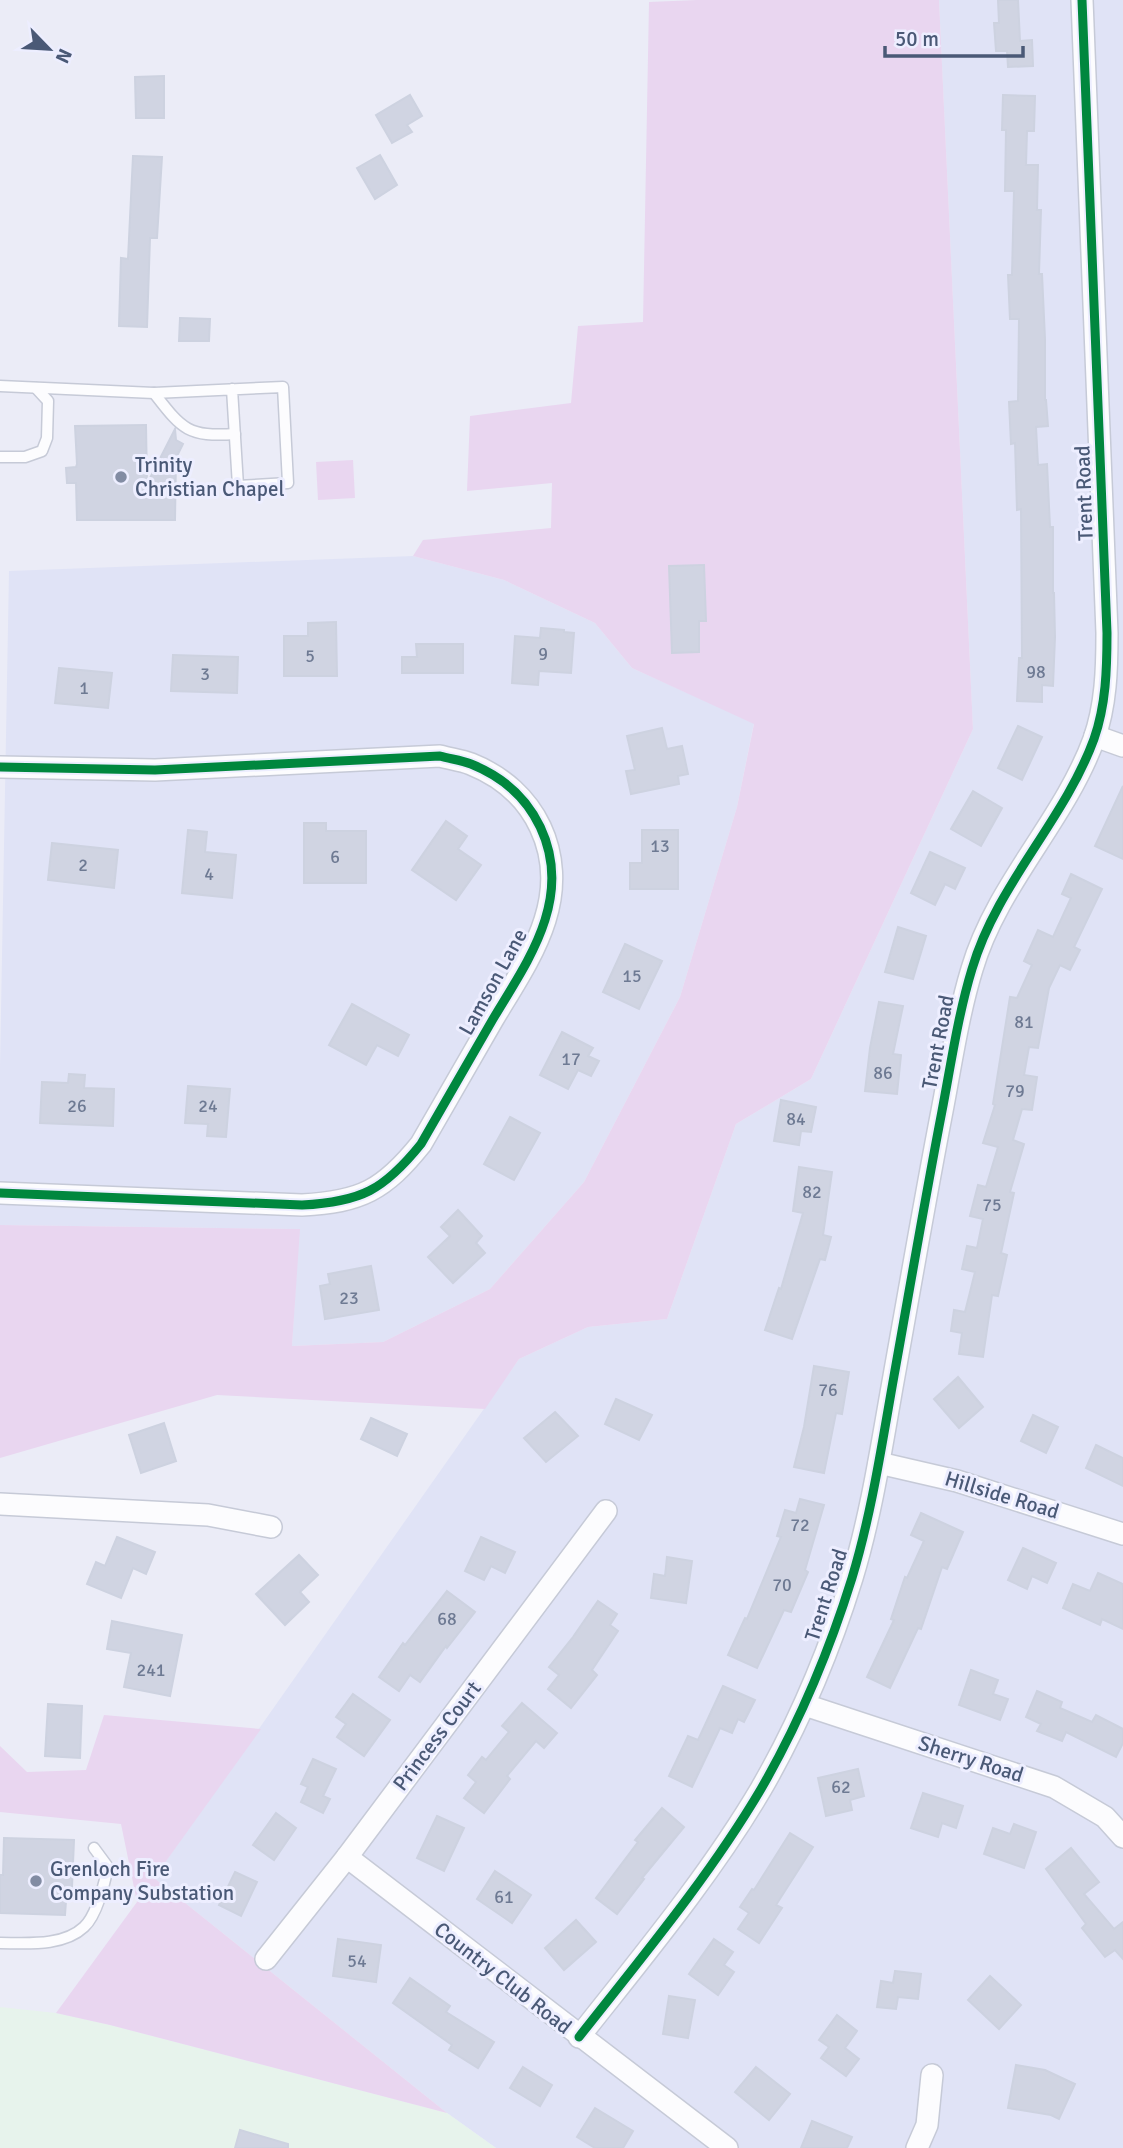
<svg xmlns="http://www.w3.org/2000/svg" width="1123" height="2148" font-family="Signika,sans-serif">
<rect width="100%" height="100%" fill="#ebecf7"/>
<g fill="#e0e3f6">
<path d="M 939,0 L 1123,0 L 1123,2148 L 496,2148 L 447,2113 L 154,1878 L 519,1359 L 588,1327 L 667,1319 L 736,1124 L 811,1079 L 973,729 Z"/>
<path d="M 413,556 L 504,580 L 595,623 L 632,668 L 754,723 L 737,807 L 680,997 L 584,1182 L 490,1289 L 383,1342 L 292,1346 L 299,1229 L 0,1225 L 0,1067 L 9,571 Z"/>
</g>
<path fill="#e7f3ec" d="M 0,2007 L 56,2013 L 110,2025 L 447,2113 L 496,2148 L 0,2148 Z"/>
<g fill="#e9d6f0">
<path d="M 697,0 L 939,0 L 973,729 L 811,1079 L 736,1124 L 667,1319 L 588,1327 L 519,1359 L 485,1409 L 217,1395 L 0,1458 L 0,1225 L 300,1229 L 292,1346 L 383,1342 L 490,1289 L 584,1182 L 680,997 L 737,807 L 754,724 L 632,668 L 595,623 L 504,580 L 413,556 L 423,540 L 551,528 L 552,483 L 467,491 L 470,416 L 571,403 L 578,326 L 643,322 L 649,2 Z"/>
<path d="M 353,460 L 355,498 L 318,500 L 316,462 Z"/>
<path d="M 104,1715 L 261,1729 L 154,1878 L 447,2113 L 110,2025 L 56,2013 L 137,1902 L 121,1824 L 0,1812 L 0,1746 L 27,1772 L 86,1770 Z"/>
</g>
<g fill="#d0d4e2" stroke="#cdd2e0" stroke-width="2">
<path d="M 998,0 L 1018,0 L 1020,41 L 1032,40 L 1033,66 L 1008,67 L 1007,51 L 996,51 L 994,23 L 999,23 Z"/>
<path d="M 164,76 L 164,118 L 136,118 L 135,77 Z"/>
<path d="M 410,95 L 422,116 L 407,125 L 412,132 L 392,143 L 376,115 Z"/>
<path d="M 1003,95 L 1035,96 L 1034,131 L 1027,131 L 1026,165 L 1038,165 L 1037,210 L 1041,210 L 1039,274 L 1042,274 L 1045,339 L 1045,400 L 1046,400 L 1048,426 L 1036,427 L 1038,465 L 1047,464 L 1050,527 L 1053,527 L 1053,593 L 1054,593 L 1055,637 L 1053,686 L 1042,685 L 1042,702 L 1017,701 L 1019,658 L 1022,658 L 1021,509 L 1017,510 L 1015,443 L 1011,444 L 1009,402 L 1018,401 L 1019,319 L 1010,319 L 1008,275 L 1012,275 L 1014,191 L 1005,191 L 1006,130 L 1002,130 Z"/>
<path d="M 380,155 L 397,185 L 375,199 L 357,168 Z"/>
<path d="M 133,156 L 162,157 L 157,238 L 150,238 L 147,327 L 119,326 L 121,258 L 128,259 Z"/>
<path d="M 180,318 L 210,319 L 209,341 L 179,341 Z"/>
<path d="M 146,425 L 147,484 L 175,429 L 176,440 L 183,444 L 176,458 L 175,520 L 77,520 L 76,483 L 67,483 L 66,468 L 76,467 L 77,464 L 75,426 Z"/>
<path d="M 704,565 L 706,621 L 699,621 L 699,652 L 672,653 L 669,566 Z"/>
<path d="M 336,622 L 337,676 L 284,676 L 284,636 L 308,636 L 308,623 Z"/>
<path d="M 541,628 L 564,630 L 564,632 L 574,633 L 571,673 L 539,671 L 538,685 L 512,683 L 515,636 L 540,638 Z"/>
<path d="M 416,644 L 463,644 L 463,673 L 402,673 L 402,657 L 417,657 Z"/>
<path d="M 173,655 L 238,657 L 237,693 L 171,691 Z"/>
<path d="M 59,668 L 112,673 L 108,708 L 55,703 Z"/>
<path d="M 1018,726 L 1042,737 L 1022,780 L 998,768 Z"/>
<path d="M 662,728 L 667,749 L 682,746 L 688,774 L 678,776 L 679,784 L 631,794 L 626,771 L 635,770 L 627,736 Z"/>
<path d="M 1123,786 L 1123,859 L 1095,846 Z"/>
<path d="M 973,791 L 1002,808 L 981,846 L 951,829 Z"/>
<path d="M 446,821 L 467,836 L 458,849 L 481,865 L 456,900 L 412,870 Z"/>
<path d="M 304,823 L 326,823 L 326,831 L 366,831 L 366,883 L 304,883 Z"/>
<path d="M 188,830 L 207,832 L 205,852 L 236,855 L 232,898 L 182,893 Z"/>
<path d="M 642,830 L 678,830 L 678,889 L 630,889 L 630,863 L 642,863 Z"/>
<path d="M 52,843 L 118,850 L 114,888 L 48,880 Z"/>
<path d="M 930,852 L 965,868 L 955,889 L 945,884 L 935,905 L 911,893 Z"/>
<path d="M 1071,874 L 1102,889 L 1074,947 L 1080,950 L 1070,970 L 1060,965 L 1049,988 L 1038,1048 L 1029,1047 L 1024,1075 L 1037,1077 L 1032,1110 L 1022,1109 L 1013,1140 L 1024,1144 L 1010,1192 L 1014,1193 L 1001,1253 L 1007,1255 L 998,1296 L 992,1295 L 983,1357 L 959,1354 L 962,1333 L 951,1331 L 954,1310 L 965,1312 L 975,1272 L 962,1269 L 967,1246 L 977,1248 L 983,1219 L 970,1216 L 978,1185 L 986,1187 L 998,1147 L 983,1143 L 995,1105 L 993,1104 L 1010,997 L 1017,998 L 1032,965 L 1024,961 L 1038,930 L 1053,937 L 1071,898 L 1062,894 Z"/>
<path d="M 898,927 L 926,936 L 913,979 L 885,972 Z"/>
<path d="M 625,944 L 662,961 L 639,1009 L 603,992 Z"/>
<path d="M 879,1002 L 903,1006 L 893,1054 L 901,1055 L 897,1094 L 865,1091 L 870,1048 Z"/>
<path d="M 352,1004 L 409,1035 L 398,1056 L 377,1045 L 366,1065 L 329,1045 Z"/>
<path d="M 562,1032 L 593,1048 L 588,1056 L 599,1061 L 591,1076 L 578,1070 L 568,1089 L 540,1075 Z"/>
<path d="M 69,1074 L 85,1075 L 84,1088 L 114,1089 L 113,1126 L 40,1123 L 42,1082 L 68,1083 Z"/>
<path d="M 188,1086 L 230,1089 L 226,1137 L 207,1136 L 208,1124 L 185,1123 Z"/>
<path d="M 781,1100 L 816,1107 L 811,1132 L 801,1131 L 799,1145 L 774,1141 Z"/>
<path d="M 510,1117 L 540,1133 L 514,1180 L 484,1164 Z"/>
<path d="M 799,1167 L 832,1172 L 823,1235 L 831,1237 L 825,1260 L 820,1259 L 792,1339 L 765,1330 L 779,1288 L 781,1289 L 803,1213 L 793,1211 Z"/>
<path d="M 458,1210 L 482,1236 L 476,1243 L 485,1253 L 453,1283 L 428,1257 L 450,1236 L 441,1227 Z"/>
<path d="M 371,1266 L 379,1310 L 325,1319 L 320,1286 L 330,1284 L 328,1274 Z"/>
<path d="M 814,1366 L 849,1372 L 842,1414 L 836,1413 L 824,1473 L 794,1467 L 804,1427 Z"/>
<path d="M 958,1377 L 983,1407 L 959,1428 L 934,1399 Z"/>
<path d="M 616,1399 L 652,1415 L 639,1440 L 605,1424 Z"/>
<path d="M 555,1412 L 578,1436 L 546,1462 L 524,1438 Z"/>
<path d="M 1033,1415 L 1058,1427 L 1046,1453 L 1021,1441 Z"/>
<path d="M 371,1418 L 407,1434 L 397,1456 L 361,1439 Z"/>
<path d="M 164,1423 L 176,1461 L 141,1473 L 129,1435 Z"/>
<path d="M 1096,1445 L 1123,1458 L 1123,1486 L 1086,1468 Z"/>
<path d="M 800,1499 L 824,1505 L 805,1570 L 808,1572 L 791,1612 L 784,1610 L 757,1668 L 728,1655 L 745,1618 L 747,1619 L 781,1537 L 777,1536 L 785,1510 L 796,1513 Z"/>
<path d="M 921,1513 L 963,1532 L 947,1569 L 942,1567 L 921,1629 L 918,1628 L 890,1688 L 867,1677 L 894,1620 L 891,1619 L 905,1577 L 907,1578 L 924,1541 L 911,1535 Z"/>
<path d="M 117,1537 L 155,1552 L 146,1574 L 133,1568 L 121,1598 L 87,1584 L 96,1562 L 105,1566 Z"/>
<path d="M 481,1537 L 515,1552 L 505,1573 L 491,1566 L 484,1580 L 465,1571 Z"/>
<path d="M 1023,1548 L 1056,1563 L 1047,1583 L 1032,1576 L 1027,1589 L 1008,1580 Z"/>
<path d="M 299,1555 L 318,1575 L 300,1592 L 309,1602 L 285,1625 L 256,1594 Z"/>
<path d="M 667,1557 L 692,1561 L 686,1603 L 651,1598 L 654,1574 L 665,1576 Z"/>
<path d="M 1098,1573 L 1123,1584 L 1123,1629 L 1102,1619 L 1100,1625 L 1063,1608 L 1073,1584 L 1090,1591 Z"/>
<path d="M 447,1591 L 475,1612 L 447,1648 L 446,1646 L 420,1682 L 410,1675 L 399,1691 L 379,1677 L 403,1643 L 405,1645 Z"/>
<path d="M 598,1601 L 617,1614 L 610,1625 L 618,1631 L 592,1670 L 597,1675 L 571,1708 L 548,1689 L 559,1675 L 549,1667 L 573,1637 Z"/>
<path d="M 112,1621 L 182,1635 L 170,1696 L 124,1687 L 131,1653 L 107,1649 Z"/>
<path d="M 971,1670 L 998,1680 L 993,1694 L 1008,1699 L 1000,1720 L 959,1705 Z"/>
<path d="M 723,1686 L 755,1700 L 744,1722 L 738,1719 L 732,1733 L 720,1728 L 692,1787 L 669,1776 L 688,1736 L 698,1740 Z"/>
<path d="M 1037,1691 L 1062,1702 L 1060,1708 L 1092,1722 L 1096,1715 L 1123,1729 L 1123,1743 L 1116,1757 L 1066,1732 L 1062,1741 L 1037,1731 L 1041,1724 L 1026,1717 Z"/>
<path d="M 353,1694 L 390,1720 L 364,1756 L 337,1737 L 346,1724 L 336,1717 Z"/>
<path d="M 522,1703 L 557,1733 L 544,1748 L 536,1741 L 507,1776 L 510,1779 L 484,1813 L 464,1798 L 476,1782 L 468,1775 L 482,1757 L 486,1760 L 509,1732 L 502,1726 Z"/>
<path d="M 48,1704 L 82,1706 L 80,1758 L 45,1756 Z"/>
<path d="M 313,1759 L 336,1769 L 323,1796 L 330,1799 L 323,1813 L 301,1802 L 308,1787 L 301,1784 Z"/>
<path d="M 858,1769 L 864,1796 L 850,1800 L 852,1810 L 826,1816 L 818,1778 Z"/>
<path d="M 923,1793 L 963,1806 L 956,1828 L 942,1823 L 938,1837 L 911,1828 Z"/>
<path d="M 662,1808 L 684,1827 L 642,1878 L 644,1879 L 617,1914 L 596,1898 L 638,1842 L 635,1840 Z"/>
<path d="M 276,1813 L 296,1828 L 274,1860 L 253,1845 Z"/>
<path d="M 437,1816 L 464,1828 L 444,1871 L 417,1858 Z"/>
<path d="M 1014,1824 L 1036,1832 L 1024,1868 L 984,1854 L 993,1828 L 1010,1834 Z"/>
<path d="M 790,1833 L 813,1847 L 776,1905 L 782,1908 L 759,1943 L 738,1929 L 749,1913 L 740,1907 L 752,1889 L 754,1890 Z"/>
<path d="M 4,1838 L 74,1840 L 72,1887 L 67,1887 L 65,1915 L 0,1913 L 0,1875 L 3,1875 Z"/>
<path d="M 1071,1848 L 1099,1882 L 1084,1894 L 1114,1929 L 1123,1922 L 1123,1959 L 1115,1950 L 1105,1957 L 1082,1928 L 1086,1924 L 1046,1869 Z"/>
<path d="M 495,1871 L 531,1895 L 512,1923 L 477,1899 Z"/>
<path d="M 235,1872 L 257,1882 L 241,1916 L 219,1905 Z"/>
<path d="M 576,1920 L 596,1942 L 564,1970 L 545,1948 Z"/>
<path d="M 338,1939 L 381,1945 L 376,1982 L 333,1976 Z"/>
<path d="M 714,1939 L 733,1952 L 724,1965 L 734,1972 L 718,1995 L 689,1974 Z"/>
<path d="M 895,1971 L 921,1974 L 918,1999 L 898,1997 L 896,2009 L 877,2007 L 881,1981 L 893,1983 Z"/>
<path d="M 990,1976 L 1021,2005 L 999,2029 L 968,2000 Z"/>
<path d="M 410,1978 L 450,2006 L 446,2012 L 494,2042 L 478,2068 L 449,2050 L 452,2045 L 393,2003 Z"/>
<path d="M 669,1996 L 695,2000 L 688,2038 L 663,2034 Z"/>
<path d="M 837,2015 L 857,2031 L 845,2048 L 859,2059 L 846,2076 L 821,2058 L 829,2047 L 819,2040 Z"/>
<path d="M 1016,2065 L 1045,2070 L 1075,2084 L 1059,2119 L 1051,2115 L 1008,2108 Z"/>
<path d="M 523,2067 L 552,2085 L 540,2106 L 510,2088 Z"/>
<path d="M 756,2067 L 790,2094 L 769,2120 L 735,2092 Z"/>
<path d="M 595,2108 L 633,2131 L 623,2148 L 595,2148 L 577,2137 Z"/>
<path d="M 812,2121 L 852,2137 L 847,2148 L 801,2148 Z"/>
<path d="M 240,2130 L 288,2144 L 288,2148 L 235,2148 Z"/>
</g>
<g fill="none" stroke-linecap="round" stroke-linejoin="round">
<g stroke="#c6cad7" stroke-width="13">
<g id="lane">
<path d="M 0,386 L 154,393 L 283,387 L 288,483 L 238,486 L 232,389"/>
<path d="M 154,393 C 182,429 187,437 235,434"/>
<path d="M 0,457 L 25,457 L 42,451 L 47,438 L 48,401 L 36,388"/>
<path d="M 0,1943 C 25,1943 63,1947 84,1927 C 97,1915 104,1885 108,1867 L 94,1848"/>
</g>
</g>
<g stroke="#c6cad7" stroke-width="24">
<g id="street">
<path d="M 1095,736 L 1123,746"/>
<path d="M 0,767 L 155,770 L 440,756 C 450,759 461,760 471,764 C 536,790 566,854 545,920 C 534,955 512,987 493,1019 C 469,1061 445,1102 421,1144 C 384,1190 361,1202 302,1205 L 0,1193"/>
<path d="M 879,1463 L 957,1481 L 1123,1534"/>
<path d="M 0,1504 L 208,1515 L 271,1527"/>
<path d="M 805,1705 L 1054,1787 L 1105,1817 L 1123,1837"/>
<path d="M 347,1857 L 727,2148"/>
<path d="M 266,1959 L 347,1857 L 606,1511"/>
<path d="M 579,2037 C 642,1957 709,1877 761,1789 C 799,1723 829,1652 852,1578 C 872,1512 882,1443 894,1376 C 910,1287 925,1199 942,1111 C 951,1064 958,1015 972,969 C 997,884 1064,821 1094,739 C 1106,705 1107,669 1107,633 L 1082,0"/>
<path d="M 917,2148 L 927,2125 L 932,2075"/>
</g>
</g>
<use href="#lane" stroke="#fcfcfe" stroke-width="10"/>
<use href="#street" stroke="#fcfcfe" stroke-width="21"/>
<g stroke="#edeeff" stroke-width="13">
<g id="cycleway">
<path d="M 0,767 L 155,770 L 440,756 C 450,759 461,760 471,764 C 536,790 566,854 545,920 C 534,955 512,987 493,1019 C 469,1061 445,1102 421,1144 C 384,1190 361,1202 302,1205 L 0,1193"/>
<path d="M 579,2037 C 642,1957 709,1877 761,1789 C 799,1723 829,1652 852,1578 C 872,1512 882,1443 894,1376 C 910,1287 925,1199 942,1111 C 951,1064 958,1015 972,969 C 997,884 1064,821 1094,739 C 1106,705 1107,669 1107,633 L 1082,0"/>
</g>
</g>
<use href="#cycleway" stroke="#00873e" stroke-width="9"/>
</g>
<g fill="#828ca3" stroke="#edeeff" stroke-width="2.5">
<circle cx="121" cy="477" r="7"/>
<circle cx="36" cy="1881" r="7"/>
</g>
<g text-anchor="middle" stroke-width="6" stroke-linejoin="round" paint-order="stroke">
<g font-size="18" fill="#6e7a93">
<text x="543" y="660">9</text>
<text x="310" y="662">5</text>
<text x="1036" y="678">98</text>
<text x="205" y="680">3</text>
<text x="84" y="694">1</text>
<text x="660" y="852">13</text>
<text x="335" y="863">6</text>
<text x="83" y="871">2</text>
<text x="209" y="880">4</text>
<text x="632" y="982">15</text>
<text x="1024" y="1028">81</text>
<text x="571" y="1065">17</text>
<text x="883" y="1079">86</text>
<text x="1015" y="1097">79</text>
<text x="77" y="1112">26</text>
<text x="208" y="1112">24</text>
<text x="796" y="1125">84</text>
<text x="812" y="1198">82</text>
<text x="992" y="1211">75</text>
<text x="349" y="1304">23</text>
<text x="828" y="1396">76</text>
<text x="800" y="1531">72</text>
<text x="782" y="1591">70</text>
<text x="447" y="1625">68</text>
<text x="151" y="1676">241</text>
<text x="841" y="1793">62</text>
<text x="504" y="1903">61</text>
<text x="357" y="1967">54</text>
</g>
<g font-size="21" fill="#4a5976" stroke="#edeeff" text-anchor="start">
<text x="135" y="472">Trinity<tspan x="135" dy="24">Christian Chapel</tspan></text>
<text x="50" y="1876">Grenloch Fire<tspan x="50" dy="24">Company Substation</tspan></text>
</g>
<g font-size="21" fill="#4a5976" stroke="#edeeff">
<text transform="translate(1084 493) rotate(-92)" y="7">Trent Road</text>
<text transform="translate(493 982) rotate(-61)" y="7">Lamson Lane</text>
<text transform="translate(938 1042) rotate(-79)" y="7">Trent Road</text>
<text transform="translate(1002 1495) rotate(17)" y="7">Hillside Road</text>
<text transform="translate(826 1595) rotate(-72)" y="7">Trent Road</text>
<text transform="translate(437 1736) rotate(-53)" y="7">Princess Court</text>
<text transform="translate(971 1759) rotate(18)" y="7">Sherry Road</text>
<text transform="translate(503 1978) rotate(38)" y="7">Country Club Road</text>
</g>
</g>
<g transform="translate(49 49) rotate(115)" stroke="#edeeff" stroke-width="5" paint-order="stroke">
<path d="M0-5L12 26L0 18L-12 26Z" fill="#4a5976"/>
<text y="-10" font-size="19" font-weight="bold" text-anchor="middle" fill="#4a5976">N</text>
</g>
<path d="M885 46v10h138v-10" fill="none" stroke="#4a5976" stroke-width="3.5"/>
<text x="895" y="46" font-size="21" fill="#4a5976" stroke="#edeeff" stroke-width="5" paint-order="stroke">50 m</text>
</svg>
